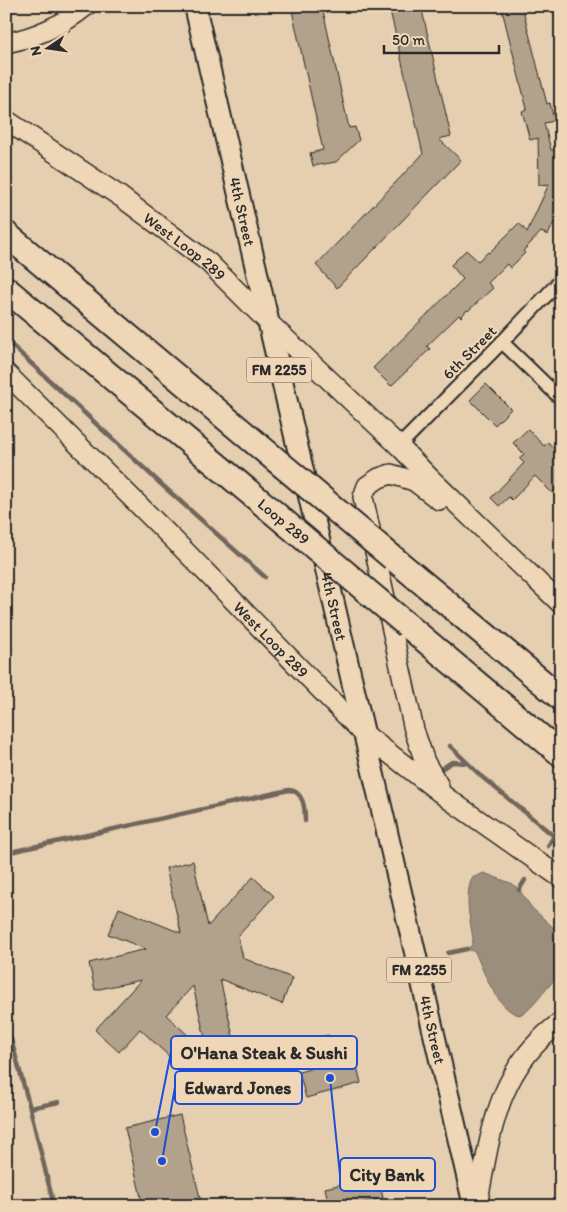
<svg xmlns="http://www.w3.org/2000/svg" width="567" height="1212" font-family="Itim,sans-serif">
<rect width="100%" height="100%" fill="#e6cfb0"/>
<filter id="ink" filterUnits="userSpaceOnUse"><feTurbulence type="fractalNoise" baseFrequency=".02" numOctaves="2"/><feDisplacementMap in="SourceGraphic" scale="10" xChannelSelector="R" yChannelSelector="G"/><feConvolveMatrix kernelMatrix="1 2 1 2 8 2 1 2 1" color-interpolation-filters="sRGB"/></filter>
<g filter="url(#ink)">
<path fill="#9c8e7b" stroke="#6f665b" d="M 484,873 L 513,884 L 520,891 L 532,908 L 556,930 L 561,937 L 561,968 L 555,979 L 534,1004 L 526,1012 L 519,1015 C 497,1010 483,970 475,952 L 467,949 L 472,945 L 473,939 C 470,919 464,897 472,878 Z"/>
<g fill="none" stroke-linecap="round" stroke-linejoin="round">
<g stroke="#6f665b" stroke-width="4.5">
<path d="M 6,340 L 161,484 L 265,577"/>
<path d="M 450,746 L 482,777 L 554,836"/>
<path d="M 441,769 L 452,762 L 467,763"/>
<path d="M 548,846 L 554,836 L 561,839"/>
<path d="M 6,853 L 289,790 C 304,791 305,809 305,821"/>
<path d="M 519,890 L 525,880"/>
<path d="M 448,953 L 467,949"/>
<path d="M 6,1021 L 30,1108 L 54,1206"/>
<path d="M 30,1108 L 59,1102"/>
</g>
</g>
<g fill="#b2a18b" stroke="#2b2b2b">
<path d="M 291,6 L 322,6 L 349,128 L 355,127 L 359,140 L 336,162 L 313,166 L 310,153 L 323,150 Z"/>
<path d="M 389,6 L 421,6 L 451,136 L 439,139 L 461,160 L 337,288 L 316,265 L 423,154 Z"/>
<path d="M 501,6 L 522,6 L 547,104 L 550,103 L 554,121 L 544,123 L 551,150 L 558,150 L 561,208 L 548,235 L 541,232 L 523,251 L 525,253 L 510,268 L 507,264 L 488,283 L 493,288 L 468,311 L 467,310 L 461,317 L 459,315 L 427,346 L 430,349 L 391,386 L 373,368 L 463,279 L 451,265 L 466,250 L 478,261 L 488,252 L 489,253 L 519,223 L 527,232 L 549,184 L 539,185 L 538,138 L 530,140 L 522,111 L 527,109 Z"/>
<path d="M 486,384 L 511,409 L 495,425 L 470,400 Z"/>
<path d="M 528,429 L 544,446 L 548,442 L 561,456 L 561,484 L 552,493 L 535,476 L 512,500 L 509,497 L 499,506 L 491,498 L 524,463 L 519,458 L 524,454 L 513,443 Z"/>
<path d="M 193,861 L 208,926 L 253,877 L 274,896 L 238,936 L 243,958 L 292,978 L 282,1004 L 220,979 L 235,1045 L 208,1051 L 193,986 L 166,1015 L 192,1039 L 173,1060 L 140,1029 L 119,1052 L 95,1030 L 141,980 L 95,990 L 89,963 L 146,949 L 108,934 L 119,908 L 181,933 L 166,868 Z"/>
<path d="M 328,1035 L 335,1063 L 355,1058 L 361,1083 L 306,1098 L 299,1072 L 313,1068 L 306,1041 Z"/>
<path d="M 180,1115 L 202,1206 L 143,1206 L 125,1128 Z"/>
<path d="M 378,1176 L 383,1198 L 349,1206 L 329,1206 L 325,1188 Z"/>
</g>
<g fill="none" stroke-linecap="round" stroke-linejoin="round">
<g stroke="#2b2b2b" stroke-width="16">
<g id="minor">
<path d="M 502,342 L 561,399"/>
<path d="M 399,446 L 502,342 L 561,280"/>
</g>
</g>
<g stroke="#2b2b2b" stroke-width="22">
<g id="secondary">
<path d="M 6,43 C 36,37 63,25 86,6"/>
<path id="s1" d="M 6,120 L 121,197 L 208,262 L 268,322 L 399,446 L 430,478 L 561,604"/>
<path id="s2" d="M 6,373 L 184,550 L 363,733 L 447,798 L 561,878"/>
<path d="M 439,500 L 414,481 L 391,474 L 379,478 L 367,486 L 363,497 L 414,730 L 425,762 L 439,786"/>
<path d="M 477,1206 C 491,1133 496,1069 561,1022"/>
</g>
</g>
<g stroke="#2b2b2b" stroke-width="24">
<g id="primary">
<path id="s3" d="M 195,6 L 474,1206"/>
</g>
</g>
<g stroke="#2b2b2b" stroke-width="28">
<g id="motorway">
<path d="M 6,234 L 252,440"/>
<path d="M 6,289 L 267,507"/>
<path d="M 393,558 L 561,698"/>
<path d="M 407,625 L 561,754"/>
</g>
</g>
<use href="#minor" stroke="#eed6b6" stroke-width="12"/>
<use href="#secondary" stroke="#eed6b6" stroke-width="19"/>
<use href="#primary" stroke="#eed6b6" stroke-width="20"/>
<use href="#motorway" stroke="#eed6b6" stroke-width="24"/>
<g stroke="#2b2b2b" stroke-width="28" stroke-linecap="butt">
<g id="motorway-bridge">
<path d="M 252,440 L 393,558"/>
<path d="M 267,507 L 407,625"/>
</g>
</g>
<use href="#motorway-bridge" stroke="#eed6b6" stroke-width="24"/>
</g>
</g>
<g text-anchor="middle" stroke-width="4.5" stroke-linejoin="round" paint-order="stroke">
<g fill="#eed6b6" stroke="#665e55" stroke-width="1">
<rect x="246.5" y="357.5" width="65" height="25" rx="4"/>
<rect x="386.5" y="957.5" width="65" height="25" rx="4"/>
</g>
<g font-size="15" font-weight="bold" fill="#2b2b2b">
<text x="279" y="375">FM 2255</text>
<text x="419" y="975">FM 2255</text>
</g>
<g font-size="16" fill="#2b2b2b" stroke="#eed6b6">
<text dy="6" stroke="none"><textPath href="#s3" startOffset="211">4th Street</textPath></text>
<text dy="6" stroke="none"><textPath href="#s1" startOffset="219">West Loop 289</textPath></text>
<text transform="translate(469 352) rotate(-45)" y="6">6th Street</text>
<text transform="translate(284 521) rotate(40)" y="6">Loop 289</text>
<text dy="6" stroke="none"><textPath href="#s3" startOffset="616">4th Street</textPath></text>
<text dy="6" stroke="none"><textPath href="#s2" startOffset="376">West Loop 289</textPath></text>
<text dy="6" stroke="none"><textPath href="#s3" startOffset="1051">4th Street</textPath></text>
</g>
</g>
<path fill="none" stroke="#1d4ed8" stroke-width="2" d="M155 1132L171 1052M162 1161L175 1087M330 1078L340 1175"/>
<g fill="#1d4ed8" stroke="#eed6b6" stroke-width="2">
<circle cx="155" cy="1132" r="5"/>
<circle cx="162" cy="1161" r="5"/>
<circle cx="330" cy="1078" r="5"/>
</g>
<g fill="#eed6b6" stroke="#1d4ed8" stroke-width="2">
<rect x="171" y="1036" width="186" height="33" rx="5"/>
<rect x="175" y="1071" width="127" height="33" rx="5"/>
<rect x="340" y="1158" width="95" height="33" rx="5"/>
</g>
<g font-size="18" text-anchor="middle" font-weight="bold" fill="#2b2b2b">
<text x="264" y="1059">O'Hana Steak &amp; Sushi</text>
<text x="238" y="1094">Edward Jones</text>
<text x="387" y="1181">City Bank</text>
</g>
<rect width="567" height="1212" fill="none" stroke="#eed6b6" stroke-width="25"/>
<rect x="12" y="12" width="542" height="1187" fill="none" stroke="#2b2b2b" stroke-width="2" filter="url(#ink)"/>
<g transform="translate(48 48) rotate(257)" stroke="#eed6b6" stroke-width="4" paint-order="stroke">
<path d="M0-4L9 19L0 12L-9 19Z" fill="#2b2b2b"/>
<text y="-8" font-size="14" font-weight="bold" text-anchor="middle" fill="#2b2b2b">N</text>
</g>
<path d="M384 45v8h115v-8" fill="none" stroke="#2b2b2b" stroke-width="2.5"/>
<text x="392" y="45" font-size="15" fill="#2b2b2b" stroke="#eed6b6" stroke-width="4" paint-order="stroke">50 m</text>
</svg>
